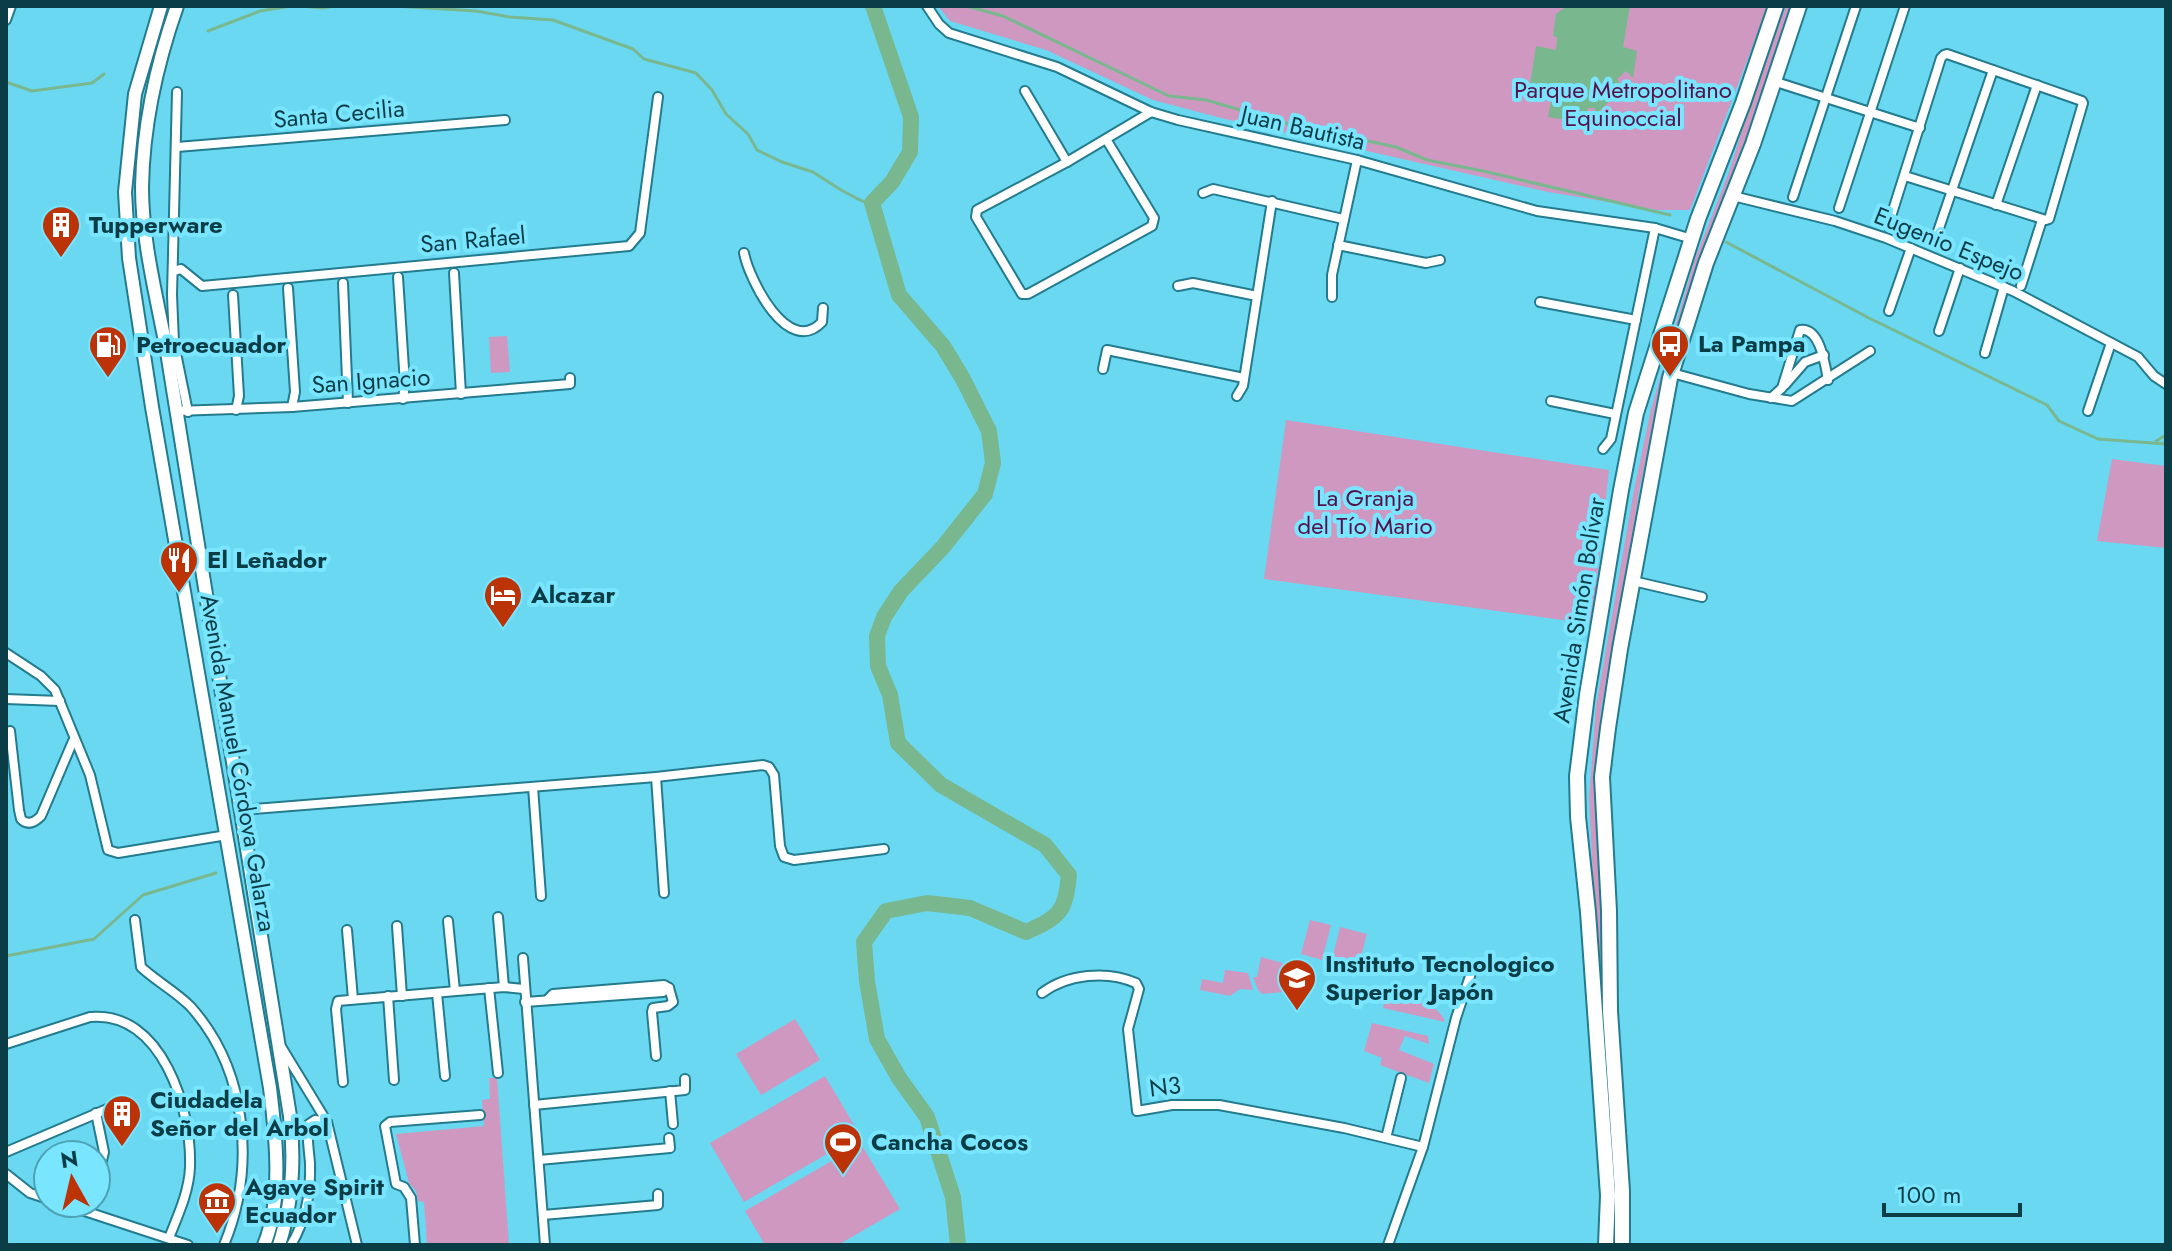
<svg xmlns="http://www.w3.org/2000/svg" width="2172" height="1251" font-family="Jost,sans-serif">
<rect width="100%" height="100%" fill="#6bd8f1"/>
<g fill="#ce98c1">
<path d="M 938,6 L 1768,6 L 1690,210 L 1657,210 L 1548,192 L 1221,118 L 1153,100 L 1046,50 L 950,21 Z"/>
<path d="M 1786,6 L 1793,6 L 1734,174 L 1710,232 L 1664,380 L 1639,491 L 1628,570 L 1601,709 L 1595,796 L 1602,902 L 1605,1017 L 1615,1147 L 1616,1245 L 1611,1245 L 1589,797 L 1596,707 L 1634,490 L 1651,409 L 1695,259 L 1729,172 L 1763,64 Z"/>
<path d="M 507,336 L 510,372 L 491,373 L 489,337 Z"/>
<path d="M 1286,420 L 1609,470 L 1592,624 L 1264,579 Z"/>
<path d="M 2112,459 L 2166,466 L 2166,548 L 2097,541 Z"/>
<path d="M 1310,920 L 1331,925 L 1322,960 L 1301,954 Z"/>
<path d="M 1340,927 L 1367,934 L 1356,975 L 1330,968 Z"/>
<path d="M 1261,957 L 1308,970 L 1304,990 L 1262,994 L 1258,990 L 1253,977 L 1257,977 Z"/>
<path d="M 1225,970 L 1248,973 L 1253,990 L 1240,989 L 1230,996 L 1200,990 L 1202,979 L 1223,983 Z"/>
<path d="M 1386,993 C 1405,997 1438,1001 1445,1022 L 1383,1008 Z"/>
<path d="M 795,1019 L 820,1060 L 761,1095 L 736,1054 Z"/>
<path d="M 1372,1023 L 1428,1036 L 1429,1044 L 1405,1036 L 1399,1050 L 1434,1064 L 1429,1083 L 1380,1065 L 1382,1058 L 1364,1051 Z"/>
<path d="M 825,1076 L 860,1135 L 744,1202 L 710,1143 Z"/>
<path d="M 489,1078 L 497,1078 L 509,1245 L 427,1245 L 424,1202 L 418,1201 L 416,1191 L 409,1183 L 396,1134 L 484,1126 L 482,1100 L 490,1099 Z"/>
<path d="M 861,1144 L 900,1209 L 838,1245 L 765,1245 L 745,1211 Z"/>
</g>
<path fill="#79b78f" d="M 1567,6 L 1630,6 L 1623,47 L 1637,51 L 1633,78 L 1626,71 L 1617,79 L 1623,88 L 1594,116 L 1595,108 L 1588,108 L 1585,123 L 1548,117 L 1552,95 L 1529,91 L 1536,46 L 1556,50 L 1557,37 L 1553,36 L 1556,14 Z"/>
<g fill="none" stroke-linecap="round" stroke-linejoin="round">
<g stroke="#79b78f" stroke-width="3">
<path d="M 302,6 L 322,8 L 335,6"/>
<path d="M 393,6 L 476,11 L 510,17 L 553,20 L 633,49 L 644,59 L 696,73 L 712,90 L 726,114 L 748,134 L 757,150 L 782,162 L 813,172 L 841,190 L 862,201 L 872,203"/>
<path d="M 966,6 L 1003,16 L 1169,96 L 1206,100 L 1292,125 L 1396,147 L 1427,160 L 1483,171 L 1670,215"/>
<path d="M 208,31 L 260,11 L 292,6"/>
<path d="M 6,82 L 32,91 L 92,83 L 104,74"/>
<path d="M 1726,242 L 1869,318 L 2047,405 L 2059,421 L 2098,439 L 2166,444"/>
<path d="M 2156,441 L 2166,435"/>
<path d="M 6,956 L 94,939 L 143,895 L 216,873"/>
</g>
<path stroke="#79b78f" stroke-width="16" d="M 873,6 L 911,117 L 910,152 L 892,182 L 872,203 L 899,295 L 943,346 L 963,379 L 989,431 L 993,463 L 985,494 L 943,547 L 901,591 L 884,617 L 877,636 L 878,666 L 890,695 L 898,743 L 941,785 L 1045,845 L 1069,875 C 1065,912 1061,916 1026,932 L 970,908 L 927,903 L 886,911 L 864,942 L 867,981 L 877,1039 L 899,1078 L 927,1117 L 953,1197 L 958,1245"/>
<g stroke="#237b8e" stroke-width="12">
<g id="street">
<path d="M 927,6 L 939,24 L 949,33 L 1057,67 L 1151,112 L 1178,120 L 1357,160 L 1537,211 L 1655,228 L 1692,239"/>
<path d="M 6,20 L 11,6"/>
<path d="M 1773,81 L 1920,128"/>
<path d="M 1025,91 L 1067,162"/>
<path d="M 177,92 L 172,295 L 174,343 L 188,412"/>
<path d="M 1106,139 L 1154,218 L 1152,226 L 1028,294 L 1022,294 L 976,217 L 977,210 L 1067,162 L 1151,112"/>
<path d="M 177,147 L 505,120"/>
<path d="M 1203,193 L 1213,189 L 1343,219"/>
<path d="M 1733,196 L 1835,221 L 1886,238 L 2013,291 L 2138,357 L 2154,376 L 2166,384"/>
<path d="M 1793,197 L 1856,6"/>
<path d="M 1996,205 L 2037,85"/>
<path d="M 1839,208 L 1905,6"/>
<path d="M 1888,226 L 1941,58 L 1944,55 L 1947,54 L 2082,101 L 2083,103 L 2049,219 L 2046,220 L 1905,176"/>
<path d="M 1935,240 L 1993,70"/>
<path d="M 1338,245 L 1426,263 L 1440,260"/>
<path d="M 744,253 C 749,279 788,358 822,322 L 823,308"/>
<path d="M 173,271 L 181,269 L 202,286 L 629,246 L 640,233 L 658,97"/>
<path d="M 454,273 L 461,394"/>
<path d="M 398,277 L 405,384 L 403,399"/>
<path d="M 343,283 L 348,403"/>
<path d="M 1178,286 L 1193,283 L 1257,296"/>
<path d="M 2021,286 L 2042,220"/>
<path d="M 288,288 L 295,392 L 292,407"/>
<path d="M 233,295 L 239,396 L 236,410"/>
<path d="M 1332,297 L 1332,275 L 1357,160"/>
<path d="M 1540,302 L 1636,320"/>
<path d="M 1889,311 L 1911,248"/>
<path d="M 1939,331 L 1960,268"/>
<path d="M 1985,353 L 2004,287"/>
<path d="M 1103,369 L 1107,350 L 1244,378"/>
<path d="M 1672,373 L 1749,394 L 1792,401 L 1870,351"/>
<path d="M 1785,385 L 1805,362 L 1824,355"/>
<path d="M 1237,396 L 1243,386 L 1272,201"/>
<path d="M 1771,398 L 1782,388 L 1800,330 C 1820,327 1825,364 1828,380"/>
<path d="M 1551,401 L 1615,414"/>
<path d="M 175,411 L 292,407 L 570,384 L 570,378"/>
<path d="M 2088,411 L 2111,343"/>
<path d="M 1603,449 L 1611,439 L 1655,228"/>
<path d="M 1633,581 L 1702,597"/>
<path d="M 6,653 L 41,676 L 55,690 L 90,775 L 108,850 L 118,853 L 227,835"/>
<path d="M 6,699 L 60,701"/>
<path d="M 10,731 L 19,810 L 21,819 C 28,826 35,822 41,816 L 73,741"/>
<path d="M 656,777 L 664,893"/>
<path d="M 533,787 L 541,896"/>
<path d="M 242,810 L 656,777 L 763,765 L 769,767 L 774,775 L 780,846 L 784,857 L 794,860 L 884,849"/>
<path d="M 498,917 L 504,987"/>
<path d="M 135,920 L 141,967 C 156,981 175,991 190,1006 C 248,1070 256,1168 224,1245"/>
<path d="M 448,921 L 455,991"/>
<path d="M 397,926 L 402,996"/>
<path d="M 347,930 L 353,999"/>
<path d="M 523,958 L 545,1245"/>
<path d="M 489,988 L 498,1073"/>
<path d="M 437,993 L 445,1076"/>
<path d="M 1042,993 C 1067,974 1107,970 1136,983 L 1139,989 L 1128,1029 L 1137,1111 L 1172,1105 L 1219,1105 L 1344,1128 L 1423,1147"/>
<path d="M 388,996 L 394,1080"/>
<path d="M 548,999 L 553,994 L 664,985 L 669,988"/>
<path d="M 525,1002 L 663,992 L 669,988"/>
<path d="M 6,1044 L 90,1017 C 162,1010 192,1110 190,1167 C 189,1192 178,1215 169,1238"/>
<path d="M 282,1048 L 327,1122 L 357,1245"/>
<path d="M 656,1056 L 652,1012 L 653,1008 L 668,1006 L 673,1002 L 669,988"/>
<path d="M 343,1082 L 336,1009 L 338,1001 L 504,987 L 524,989"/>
<path d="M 670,1091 L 673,1124"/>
<path d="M 534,1105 L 685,1090 L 685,1079"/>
<path d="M 96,1113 L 104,1152 L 96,1184"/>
<path d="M 1386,1138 L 1401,1078"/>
<path d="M 6,1152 L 126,1101"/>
<path d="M 539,1160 L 670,1148 L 669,1138"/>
<path d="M 6,1174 L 30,1193 L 48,1199"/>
<path d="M 60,1203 L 188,1245"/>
<path d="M 543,1215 L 658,1205 L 658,1194"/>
<path d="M 291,1245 C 306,1220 311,1192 310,1163 C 309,1149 306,1137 309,1124 L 315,1120 L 327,1122"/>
<path d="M 415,1245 L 411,1198 L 404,1187 L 396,1184 L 385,1126 L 390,1122 L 480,1115"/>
<path d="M 1388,1245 L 1423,1147 L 1456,1018 L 1472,970"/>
</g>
</g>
<g stroke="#237b8e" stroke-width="16">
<g id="primary">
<path d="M 161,6 L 135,94 L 125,192 L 129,258 L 152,407 L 270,1088 C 276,1137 283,1199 264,1245"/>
<path d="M 177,6 C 157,63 143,126 142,187 C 142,242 157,298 167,352 L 290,1116 C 295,1160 293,1202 279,1245"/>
</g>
</g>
<g stroke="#237b8e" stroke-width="18">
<g id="highway">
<path d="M 1606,1245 L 1608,1195 L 1588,912 L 1578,817 L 1577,776 L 1587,695 L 1621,490 L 1636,413 L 1698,219 L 1743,103 L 1776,6"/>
<path d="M 1622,1245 L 1622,1191 L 1610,1011 L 1609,911 L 1602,777 L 1608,728 L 1620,649 L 1670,378 L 1706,263 L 1753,144 L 1799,6"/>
</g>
</g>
<use href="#street" stroke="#fff" stroke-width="8"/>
<use href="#primary" stroke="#fff" stroke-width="12"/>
<use href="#highway" stroke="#fff" stroke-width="14"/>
</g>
<defs>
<g id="building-pin" transform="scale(2)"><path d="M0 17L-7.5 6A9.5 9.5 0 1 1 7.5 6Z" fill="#bc3307" stroke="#79e5ff"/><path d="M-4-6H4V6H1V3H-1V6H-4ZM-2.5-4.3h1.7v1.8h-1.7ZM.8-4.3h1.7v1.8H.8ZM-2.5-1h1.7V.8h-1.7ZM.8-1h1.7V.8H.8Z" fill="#fff"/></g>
<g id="bus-pin" transform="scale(2)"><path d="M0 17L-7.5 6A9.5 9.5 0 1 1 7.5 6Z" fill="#bc3307" stroke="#79e5ff"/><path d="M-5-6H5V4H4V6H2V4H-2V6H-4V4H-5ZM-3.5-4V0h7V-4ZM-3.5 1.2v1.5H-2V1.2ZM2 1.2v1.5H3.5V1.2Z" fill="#fff"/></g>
<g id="fuel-pin" transform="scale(2)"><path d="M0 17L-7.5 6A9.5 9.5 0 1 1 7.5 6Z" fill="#bc3307" stroke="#79e5ff"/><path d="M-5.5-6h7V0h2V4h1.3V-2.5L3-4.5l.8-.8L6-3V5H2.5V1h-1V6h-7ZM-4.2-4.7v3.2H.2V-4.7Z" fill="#fff"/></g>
<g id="restaurant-pin" transform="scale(2)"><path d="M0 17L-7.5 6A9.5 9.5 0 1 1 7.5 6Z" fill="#bc3307" stroke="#79e5ff"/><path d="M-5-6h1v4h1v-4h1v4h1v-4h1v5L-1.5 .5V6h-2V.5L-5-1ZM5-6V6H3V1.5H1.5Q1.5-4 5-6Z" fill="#fff"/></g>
<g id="hotel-pin" transform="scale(2)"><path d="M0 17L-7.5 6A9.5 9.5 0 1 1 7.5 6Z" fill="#bc3307" stroke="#79e5ff"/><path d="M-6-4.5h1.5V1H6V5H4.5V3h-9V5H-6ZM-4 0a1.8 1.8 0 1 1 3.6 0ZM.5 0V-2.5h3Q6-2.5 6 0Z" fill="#fff"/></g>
<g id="university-pin" transform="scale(2)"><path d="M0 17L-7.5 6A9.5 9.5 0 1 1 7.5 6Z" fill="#bc3307" stroke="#79e5ff"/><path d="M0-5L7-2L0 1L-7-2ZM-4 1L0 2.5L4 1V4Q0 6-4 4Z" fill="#fff"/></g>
<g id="stadium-pin" transform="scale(2)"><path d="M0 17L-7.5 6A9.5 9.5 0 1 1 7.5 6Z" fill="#bc3307" stroke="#79e5ff"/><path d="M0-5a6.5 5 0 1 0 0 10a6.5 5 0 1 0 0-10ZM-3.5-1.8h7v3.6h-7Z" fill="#fff"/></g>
<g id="museum-pin" transform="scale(2)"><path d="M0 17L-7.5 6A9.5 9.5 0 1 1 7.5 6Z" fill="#bc3307" stroke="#79e5ff"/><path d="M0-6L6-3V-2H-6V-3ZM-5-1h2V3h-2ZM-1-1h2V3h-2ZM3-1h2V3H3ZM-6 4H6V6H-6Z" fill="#fff"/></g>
</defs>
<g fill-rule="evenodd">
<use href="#building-pin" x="61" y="225"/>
<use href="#bus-pin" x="1670" y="344"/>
<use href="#fuel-pin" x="108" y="345"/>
<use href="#restaurant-pin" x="179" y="560"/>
<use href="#hotel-pin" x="503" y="595"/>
<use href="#university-pin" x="1297" y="978"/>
<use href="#building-pin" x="122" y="1114"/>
<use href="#stadium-pin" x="843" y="1142"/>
<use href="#museum-pin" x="217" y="1201"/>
</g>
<g text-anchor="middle" stroke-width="8" stroke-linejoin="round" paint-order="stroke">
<g font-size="24" fill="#55134a" stroke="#79e5ff">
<text x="1623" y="98">Parque Metropolitano<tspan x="1623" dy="28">Equinoccial</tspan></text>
<text x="1365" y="506">La Granja<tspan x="1365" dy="28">del Tío Mario</tspan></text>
</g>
<g font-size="24" fill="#0b3d47" stroke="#79e5ff">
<text transform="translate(339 114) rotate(-5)" y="8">Santa Cecilia</text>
<text transform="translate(1303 128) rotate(13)" y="8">Juan Bautista</text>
<text transform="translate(473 240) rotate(-5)" y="8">San Rafael</text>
<text transform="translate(1949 244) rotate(22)" y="8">Eugenio Espejo</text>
<text transform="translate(371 381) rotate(-4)" y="8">San Ignacio</text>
<text transform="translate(1579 610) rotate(-81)" y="8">Avenida Simón Bolívar</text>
<text transform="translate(238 763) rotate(80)" y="8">Avenida Manuel Córdova Galarza</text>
<text transform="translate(1165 1087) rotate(-7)" y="8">N3</text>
</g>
<g font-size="24" font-weight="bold" fill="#0b3d47" stroke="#79e5ff" text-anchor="start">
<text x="89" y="233">Tupperware</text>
<text x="1698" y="352">La Pampa</text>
<text x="136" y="353">Petroecuador</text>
<text x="207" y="568">El Leñador</text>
<text x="531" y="603">Alcazar</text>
<text x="1325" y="972">Instituto Tecnologico<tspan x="1325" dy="28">Superior Japón</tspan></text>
<text x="150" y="1108">Ciudadela<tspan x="150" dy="28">Señor del Arbol</tspan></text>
<text x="871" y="1150">Cancha Cocos</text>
<text x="245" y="1195">Agave Spirit<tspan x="245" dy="28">Ecuador</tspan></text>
</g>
</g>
<rect width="2172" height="1251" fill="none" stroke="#0b3d47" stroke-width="16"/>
<g transform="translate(72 1179) rotate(352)"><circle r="38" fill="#79e5ff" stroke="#4da2b5" stroke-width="2"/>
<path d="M0-6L14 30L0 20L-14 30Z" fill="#bc3307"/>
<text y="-12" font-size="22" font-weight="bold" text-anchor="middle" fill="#0b3d47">N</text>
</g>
<path d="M1884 1203v12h136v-12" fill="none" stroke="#0b3d47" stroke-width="4"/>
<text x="1896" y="1203" font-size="24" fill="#0b3d47" stroke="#79e5ff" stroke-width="6" paint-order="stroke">100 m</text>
</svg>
